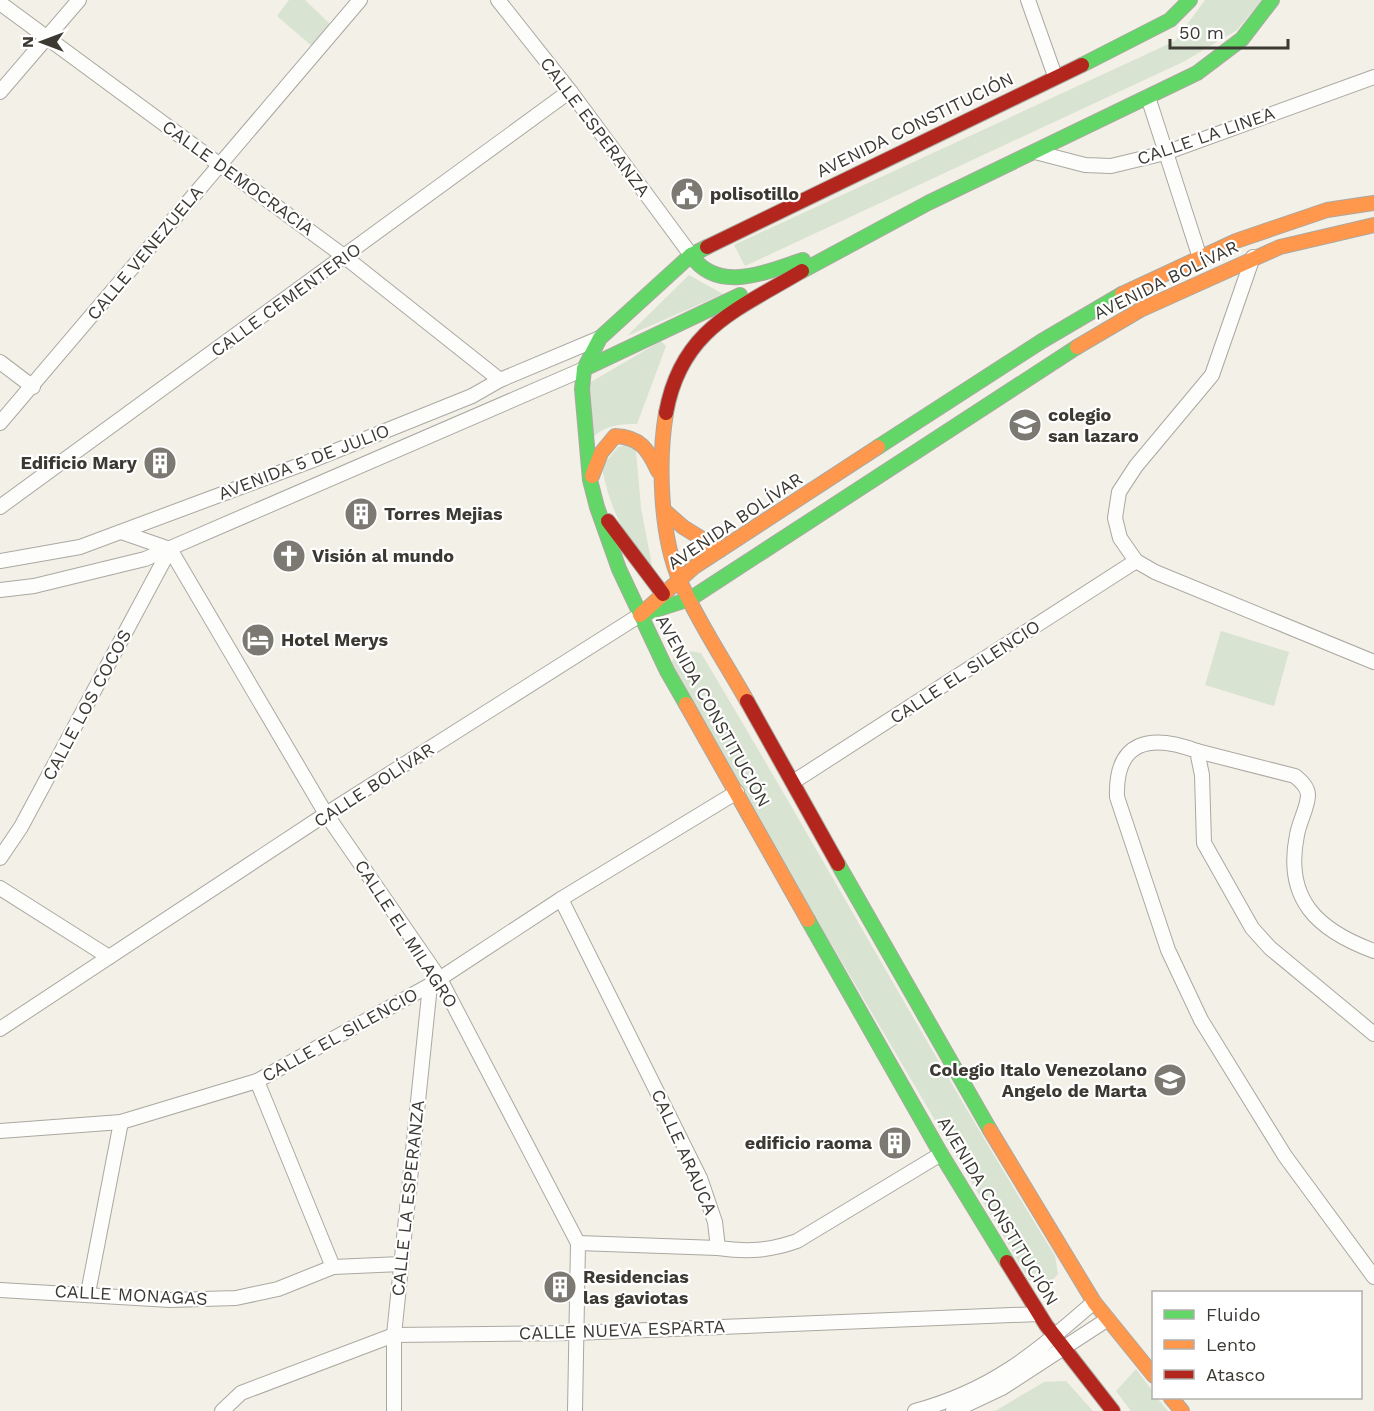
<svg xmlns="http://www.w3.org/2000/svg" width="1374" height="1411" font-family="'Work Sans',sans-serif">
<rect width="100%" height="100%" fill="#f3f0e7"/>
<g fill="#d8e3d2">
<path d="M 289,0 L 305,0 L 331,25 L 312,46 L 277,16 Z"/>
<path d="M 1205,0 L 1262,0 L 1237,30 L 1183,62 L 745,266 L 734,245 L 1175,41 Z"/>
<path d="M 689,275 L 723,294 L 627,336 Z"/>
<path d="M 661,341 L 666,346 L 637,424 C 619,424 606,425 592,438 L 584,386 Z"/>
<path d="M 627,445 L 636,451 L 641,508 L 653,571 C 626,540 609,508 602,467 L 618,447 Z"/>
<path d="M 1221,631 L 1289,652 L 1274,706 L 1205,685 Z"/>
<path d="M 685,650 L 701,653 C 821,853 933,1058 1055,1256 L 1058,1274 L 1051,1282 L 1029,1280 L 669,668 L 675,655 Z"/>
<path d="M 1136,1369 L 1153,1392 L 1154,1398 L 1157,1398 L 1168,1411 L 1131,1411 L 1116,1391 Z"/>
<path d="M 1066,1381 L 1093,1411 L 995,1411 L 1044,1382 Z"/>
</g>
<g fill="none" stroke-linecap="round" stroke-linejoin="round">
<g stroke="#aaa8a1" stroke-width="16">
<g id="street">
<path d="M 498,0 L 570,91 L 691,255"/>
<path d="M 1028,0 L 1055,76"/>
<path d="M 0,3 L 345,257 L 500,380"/>
<path d="M 0,92 L 79,0"/>
<path d="M 1148,97 L 1200,258"/>
<path d="M 1035,152 L 1085,165 L 1111,166 L 1165,153 L 1374,77"/>
<path d="M 1253,257 L 1212,375 L 1136,466 L 1119,492 L 1115,518 L 1120,538 L 1136,561 L 1155,572 L 1374,662"/>
<path d="M 0,362 L 33,387"/>
<path d="M 0,423 L 360,0"/>
<path d="M 0,507 L 570,91"/>
<path d="M 121,532 L 170,549"/>
<path d="M 170,549 L 326,814 L 440,979 L 578,1243 L 575,1411"/>
<path d="M 0,561 L 80,547 L 308,462 L 472,396 L 500,380 L 600,338"/>
<path d="M 0,590 L 34,586 L 145,559 L 584,369"/>
<path d="M 1197,751 L 1295,776 C 1301,781 1308,787 1308,795 C 1308,807 1299,822 1297,835 C 1284,899 1317,930 1374,951"/>
<path d="M 793,782 L 1136,561"/>
<path d="M 0,858 L 21,827 L 170,549"/>
<path d="M 0,888 L 109,957"/>
<path d="M 561,899 L 700,1178 L 715,1222 L 718,1248 C 747,1252 769,1251 797,1241 L 941,1154"/>
<path d="M 0,1029 L 326,814 L 640,615"/>
<path d="M 1374,1034 L 1270,948 L 1252,928 L 1204,843 L 1202,775 L 1197,751 C 1152,734 1115,739 1117,797 L 1168,950 L 1201,1020 L 1285,1156 L 1374,1277"/>
<path d="M 257,1081 L 333,1267"/>
<path d="M 0,1131 L 121,1122 L 257,1081 L 430,985 L 561,899 L 737,792"/>
<path d="M 578,1243 L 718,1248"/>
<path d="M 0,1290 L 170,1300 L 236,1298 L 278,1289 L 333,1267 L 401,1264"/>
<path d="M 88,1293 L 121,1122"/>
<path d="M 222,1411 L 241,1393 L 394,1335 L 575,1333 L 1039,1314"/>
<path d="M 394,1411 L 394,1335 L 430,985"/>
<path d="M 915,1411 C 993,1390 1035,1353 1094,1302"/>
<path d="M 953,1411 L 1002,1388 L 1108,1319"/>
</g>
</g>
<g stroke="#aaa8a1" stroke-width="16">
<g id="fast">
<path d="M 1082,65 L 1170,20 L 1190,0"/>
<path d="M 691,255 C 718,295 768,271 803,260"/>
<path d="M 802,271 L 928,203 L 1197,73 L 1242,39 L 1272,0"/>
<path d="M 584,369 L 740,295"/>
<path d="M 878,447 L 1042,341 L 1122,294"/>
<path d="M 646,613 L 690,599 L 1077,347"/>
<path d="M 686,704 L 667,671 L 619,569 L 597,507 L 590,480 L 582,389 L 584,369 L 600,338 L 691,255 L 707,247"/>
<path d="M 838,864 L 990,1130"/>
<path d="M 808,920 L 941,1154 L 1007,1262"/>
</g>
</g>
<g stroke="#aaa8a1" stroke-width="16">
<g id="slow">
<path d="M 1122,294 L 1236,241 L 1327,210 L 1374,203"/>
<path d="M 1077,347 L 1140,310 L 1280,247 L 1374,225"/>
<path d="M 666,413 C 658,461 660,536 680,581 C 698,622 725,662 747,701"/>
<path d="M 592,476 L 601,453 L 615,436 C 640,437 648,449 658,471"/>
<path d="M 666,512 L 683,527 L 720,550"/>
<path d="M 640,615 L 694,567 L 878,447"/>
<path d="M 686,704 L 808,920"/>
<path d="M 990,1130 L 1094,1302 L 1154,1376"/>
<path d="M 1171,1398 L 1182,1411"/>
</g>
</g>
<g stroke="#aaa8a1" stroke-width="16">
<g id="jam">
<path d="M 707,247 L 1082,65"/>
<path d="M 666,413 C 681,329 737,310 802,271"/>
<path d="M 608,521 L 663,594"/>
<path d="M 747,701 L 838,864"/>
<path d="M 1007,1262 L 1046,1325 L 1113,1411"/>
</g>
</g>
<use href="#street" stroke="#fdfdfb" stroke-width="14"/>
<use href="#fast" stroke="#63d668" stroke-width="14"/>
<use href="#slow" stroke="#ff974d" stroke-width="14"/>
<use href="#jam" stroke="#b3261e" stroke-width="14"/>
</g>
<defs>
<g id="civic-disc" transform="scale(1.725)"><circle r="9.5" fill="#7c7972" stroke="#fff"/><path d="M-.6-6.5H3V-4.5H.6V-3L4-1V1h2V6H-6V1h2V-1L-.6-3ZM-1.2 2.5V6h2.4V2.5Z" fill="#fff"/></g>
<g id="school-disc" transform="scale(1.725)"><circle r="9.5" fill="#7c7972" stroke="#fff"/><path d="M0-5L7-2L0 1L-7-2ZM-4 1L0 2.5L4 1V4Q0 6-4 4Z" fill="#fff"/></g>
<g id="building-disc" transform="scale(1.725)"><circle r="9.5" fill="#7c7972" stroke="#fff"/><path d="M-4-6H4V6H1V3H-1V6H-4ZM-2.5-4.3h1.7v1.8h-1.7ZM.8-4.3h1.7v1.8H.8ZM-2.5-1h1.7V.8h-1.7ZM.8-1h1.7V.8H.8Z" fill="#fff"/></g>
<g id="church-disc" transform="scale(1.725)"><circle r="9.5" fill="#7c7972" stroke="#fff"/><path d="M-1.2-6h2.4v3.5h3.3v2.4h-3.3V6h-2.4V-.1h-3.3v-2.4h3.3Z" fill="#fff"/></g>
<g id="hotel-disc" transform="scale(1.725)"><circle r="9.5" fill="#7c7972" stroke="#fff"/><path d="M-6-4.5h1.5V1H6V5H4.5V3h-9V5H-6ZM-4 0a1.8 1.8 0 1 1 3.6 0ZM.5 0V-2.5h3Q6-2.5 6 0Z" fill="#fff"/></g>
</defs>
<g fill-rule="evenodd">
<use href="#civic-disc" x="687" y="194"/>
<use href="#school-disc" x="1025" y="425"/>
<use href="#building-disc" x="160" y="463"/>
<use href="#building-disc" x="361" y="514"/>
<use href="#church-disc" x="289" y="556"/>
<use href="#hotel-disc" x="258" y="640"/>
<use href="#school-disc" x="1170" y="1080"/>
<use href="#building-disc" x="895" y="1143"/>
<use href="#building-disc" x="560" y="1287"/>
</g>
<g text-anchor="middle" stroke-width="4.5" stroke-linejoin="round" paint-order="stroke">
<g font-size="18" fill="#3c3933" stroke="#fff">
<text transform="translate(915 125) rotate(-26)" y="6">AVENIDA CONSTITUCIÓN</text>
<text transform="translate(595 127) rotate(53)" y="6">CALLE ESPERANZA</text>
<text transform="translate(1206 136) rotate(-19)" y="6">CALLE LA LINEA</text>
<text transform="translate(238 178) rotate(36)" y="6">CALLE DEMOCRACIA</text>
<text transform="translate(145 253) rotate(-50)" y="6">CALLE VENEZUELA</text>
<text transform="translate(1166 280) rotate(-26)" y="6">AVENIDA BOLÍVAR</text>
<text transform="translate(286 300) rotate(-36)" y="6">CALLE CEMENTERIO</text>
<text transform="translate(304 462) rotate(-21)" y="6">AVENIDA 5 DE JULIO</text>
<text transform="translate(735 521) rotate(-34)" y="6">AVENIDA BOLÍVAR</text>
<text transform="translate(965 672) rotate(-33)" y="6">CALLE EL SILENCIO</text>
<text transform="translate(87 705) rotate(-62)" y="6">CALLE LOS COCOS</text>
<text transform="translate(713 711) rotate(61)" y="6">AVENIDA CONSTITUCIÓN</text>
<text transform="translate(374 785) rotate(-33)" y="6">CALLE BOLÍVAR</text>
<text transform="translate(406 934) rotate(57)" y="6">CALLE EL MILAGRO</text>
<text transform="translate(340 1035) rotate(-29)" y="6">CALLE EL SILENCIO</text>
<text transform="translate(684 1152) rotate(66)" y="6">CALLE ARAUCA</text>
<text transform="translate(408 1198) rotate(-84)" y="6">CALLE LA ESPERANZA</text>
<text transform="translate(998 1211) rotate(59)" y="6">AVENIDA CONSTITUCIÓN</text>
<text transform="translate(131 1295) rotate(3)" y="6">CALLE MONAGAS</text>
<text transform="translate(622 1330) rotate(-2)" y="6">CALLE NUEVA ESPARTA</text>
</g>
<g font-size="18" font-weight="bold" fill="#3c3933" stroke="#fff" text-anchor="start">
<text x="710" y="200">polisotillo</text>
<text x="1048" y="421">colegio<tspan x="1048" dy="21">san lazaro</tspan></text>
<text x="137" y="469" text-anchor="end">Edificio Mary</text>
<text x="384" y="520">Torres Mejias</text>
<text x="312" y="562">Visión al mundo</text>
<text x="281" y="646">Hotel Merys</text>
<text x="1147" y="1076" text-anchor="end">Colegio Italo Venezolano<tspan x="1147" dy="21">Angelo de Marta</tspan></text>
<text x="872" y="1149" text-anchor="end">edificio raoma</text>
<text x="583" y="1283">Residencias<tspan x="583" dy="21">las gaviotas</tspan></text>
</g>
</g>
<rect x="1152" y="1291" width="210" height="108" fill="#ffffff" stroke="#b1b0ad" stroke-width="1.5"/>
<rect x="1164" y="1310" width="30" height="9" fill="#63d668" stroke="#b1b0ad" stroke-width="1.5"/>
<text x="1206" y="1321" font-size="18" fill="#3c3933">Fluido</text>
<rect x="1164" y="1340" width="30" height="9" fill="#ff974d" stroke="#b1b0ad" stroke-width="1.5"/>
<text x="1206" y="1351" font-size="18" fill="#3c3933">Lento</text>
<rect x="1164" y="1370" width="30" height="9" fill="#b3261e" stroke="#b1b0ad" stroke-width="1.5"/>
<text x="1206" y="1381" font-size="18" fill="#3c3933">Atasco</text>
<g transform="translate(42 42) rotate(270)" stroke="#ffffff" stroke-width="4.5" paint-order="stroke">
<path d="M0-4.5L10 22L0 15L-10 22Z" fill="#3c3933"/>
<text y="-9" font-size="16" font-weight="bold" text-anchor="middle" fill="#3c3933">N</text>
</g>
<path d="M1170 39v9h118v-9" fill="none" stroke="#3c3933" stroke-width="3"/>
<text x="1179" y="39" font-size="18" fill="#3c3933" stroke="#ffffff" stroke-width="4.5" paint-order="stroke">50 m</text>
</svg>
